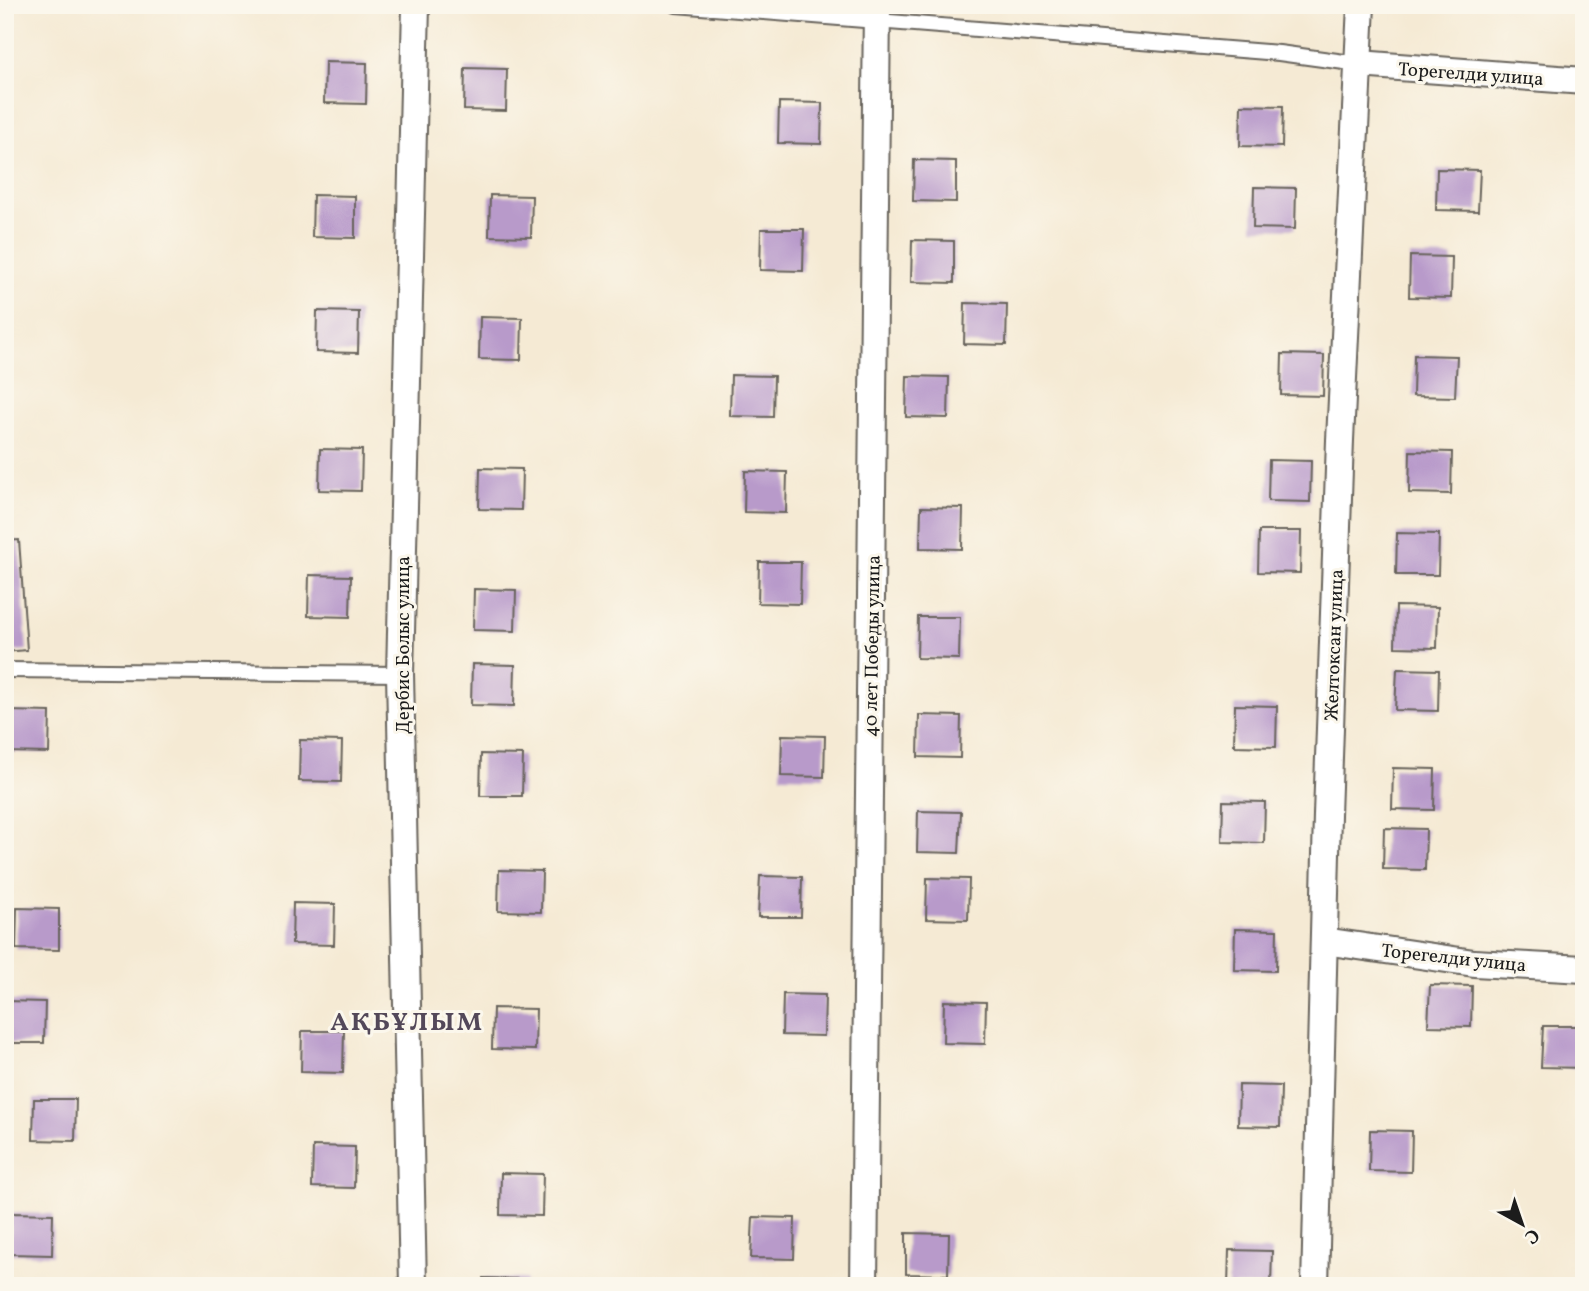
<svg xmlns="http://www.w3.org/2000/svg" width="1589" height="1291" font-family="Vollkorn,serif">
<rect width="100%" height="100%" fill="#fbf7ec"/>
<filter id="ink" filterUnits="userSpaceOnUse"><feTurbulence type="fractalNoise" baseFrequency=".0143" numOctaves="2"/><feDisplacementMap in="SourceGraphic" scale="14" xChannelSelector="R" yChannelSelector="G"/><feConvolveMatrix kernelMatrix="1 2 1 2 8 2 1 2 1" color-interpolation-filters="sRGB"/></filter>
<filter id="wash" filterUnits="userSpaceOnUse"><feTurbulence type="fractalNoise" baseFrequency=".00686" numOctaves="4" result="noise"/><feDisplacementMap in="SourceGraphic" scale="28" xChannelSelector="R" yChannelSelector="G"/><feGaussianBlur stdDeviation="1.57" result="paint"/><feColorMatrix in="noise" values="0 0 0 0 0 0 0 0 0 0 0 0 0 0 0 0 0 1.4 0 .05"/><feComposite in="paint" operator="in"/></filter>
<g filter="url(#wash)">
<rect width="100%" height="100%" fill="#f5ead4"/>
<g id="blocks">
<g fill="#b89aca">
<path d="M 325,62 L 367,63 L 366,104 L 324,103 Z"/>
<path d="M 465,68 L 507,69 L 506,111 L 464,110 Z"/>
<path d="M 779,102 L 822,103 L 821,144 L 778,143 Z"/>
<path d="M 1241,105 L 1283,106 L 1282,147 L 1240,146 Z"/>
<path d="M 914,160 L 956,161 L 956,202 L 913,201 Z"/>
<path d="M 1437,169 L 1480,170 L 1478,211 L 1436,210 Z"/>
<path d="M 1254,187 L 1296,188 L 1295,229 L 1253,228 Z"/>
<path d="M 313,195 L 355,196 L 355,238 L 312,237 Z"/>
<path d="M 490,195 L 532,196 L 531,237 L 489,236 Z"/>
<path d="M 761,229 L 804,229 L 803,271 L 760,270 Z"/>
<path d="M 912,240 L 954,241 L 954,283 L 911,282 Z"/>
<path d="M 1410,256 L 1452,257 L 1451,298 L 1409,297 Z"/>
<path d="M 965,303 L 1007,304 L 1006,345 L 964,344 Z"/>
<path d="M 317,311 L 359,312 L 358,353 L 316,352 Z"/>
<path d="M 480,317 L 522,318 L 521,360 L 479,359 Z"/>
<path d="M 1282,354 L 1324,355 L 1323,396 L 1281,395 Z"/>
<path d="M 1414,355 L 1457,356 L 1455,397 L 1413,396 Z"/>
<path d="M 731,375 L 774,376 L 773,417 L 730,416 Z"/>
<path d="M 907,376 L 949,377 L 948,418 L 906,417 Z"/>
<path d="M 320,449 L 362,450 L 361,491 L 319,490 Z"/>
<path d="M 1410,451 L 1452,452 L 1451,494 L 1409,493 Z"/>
<path d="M 1269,460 L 1311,461 L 1310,502 L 1268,501 Z"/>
<rect x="5" y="466" width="3" height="29"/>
<path d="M 480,468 L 522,469 L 521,510 L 479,509 Z"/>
<path d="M 745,471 L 787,472 L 786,513 L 744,512 Z"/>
<path d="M 921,507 L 963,508 L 962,549 L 920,548 Z"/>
<path d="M 1259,531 L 1301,531 L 1300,573 L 1258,572 Z"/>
<path d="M 1397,533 L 1439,534 L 1438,575 L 1396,575 Z"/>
<path d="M 19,540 L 27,650 L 5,652 L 5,541 Z"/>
<path d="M 759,562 L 801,562 L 800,604 L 758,603 Z"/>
<path d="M 309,575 L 351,576 L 350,617 L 308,616 Z"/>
<path d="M 474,589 L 516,590 L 515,631 L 473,630 Z"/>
<path d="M 1396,606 L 1438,607 L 1437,648 L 1395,647 Z"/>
<path d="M 918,617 L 960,617 L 959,659 L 917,658 Z"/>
<path d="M 472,664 L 515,665 L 514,706 L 471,705 Z"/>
<path d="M 1397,669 L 1439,670 L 1438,711 L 1395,710 Z"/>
<path d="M 1235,705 L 1277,706 L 1276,747 L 1234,746 Z"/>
<path d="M 8,711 L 50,712 L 49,753 L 7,752 Z"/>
<path d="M 919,715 L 961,716 L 960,758 L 918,757 Z"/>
<path d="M 782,735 L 825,736 L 824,777 L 781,776 Z"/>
<path d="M 300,740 L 342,741 L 341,782 L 299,781 Z"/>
<path d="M 481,754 L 523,755 L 522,796 L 480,796 Z"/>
<path d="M 1393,768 L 1435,769 L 1434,810 L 1392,809 Z"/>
<path d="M 1223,801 L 1265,802 L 1264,843 L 1222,842 Z"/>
<path d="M 918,811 L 961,812 L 959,853 L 917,852 Z"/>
<path d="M 1384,828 L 1426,829 L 1425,870 L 1383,869 Z"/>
<path d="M 499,870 L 542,871 L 541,912 L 498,911 Z"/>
<path d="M 760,876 L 802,877 L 801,917 L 758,917 Z"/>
<path d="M 927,878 L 969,879 L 968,920 L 926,919 Z"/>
<path d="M 293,903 L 335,904 L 334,945 L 292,944 Z"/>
<path d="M 17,908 L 59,909 L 59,950 L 16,949 Z"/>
<path d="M 1235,929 L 1277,930 L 1276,971 L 1234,970 Z"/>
<path d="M 1430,985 L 1472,986 L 1471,1027 L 1428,1026 Z"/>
<path d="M 783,994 L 825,995 L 824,1036 L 782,1035 Z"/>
<path d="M 5,1001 L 45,1002 L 44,1043 L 5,1043 Z"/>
<path d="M 944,1001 L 986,1002 L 985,1044 L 943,1043 Z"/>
<path d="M 493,1008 L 536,1009 L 535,1050 L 492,1049 Z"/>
<path d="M 1543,1026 L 1584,1026 L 1584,1068 L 1541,1067 Z"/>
<path d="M 302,1031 L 344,1031 L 343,1073 L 301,1072 Z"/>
<path d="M 1239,1085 L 1281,1086 L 1280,1127 L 1238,1126 Z"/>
<path d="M 34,1099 L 76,1099 L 75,1141 L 33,1140 Z"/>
<path d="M 1370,1130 L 1412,1131 L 1411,1172 L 1369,1171 Z"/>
<path d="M 313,1146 L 355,1147 L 354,1188 L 312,1187 Z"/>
<path d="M 501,1173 L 543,1174 L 542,1216 L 500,1215 Z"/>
<path d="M 11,1213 L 53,1214 L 52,1255 L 10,1254 Z"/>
<path d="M 753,1217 L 795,1218 L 794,1259 L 751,1258 Z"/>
<path d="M 906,1233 L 949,1234 L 948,1275 L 906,1274 Z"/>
<path d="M 1229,1250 L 1272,1251 L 1271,1286 L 1228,1286 Z"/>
<path d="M 483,1278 L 526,1279 L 526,1286 L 483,1286 Z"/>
</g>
</g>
</g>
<g filter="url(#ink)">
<use href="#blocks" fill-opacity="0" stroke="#68645c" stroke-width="2"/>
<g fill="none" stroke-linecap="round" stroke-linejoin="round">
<g stroke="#68645c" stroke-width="18">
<g id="lane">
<path d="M 676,5 L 1279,53 L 1359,64"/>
<path d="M 5,670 L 400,674"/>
</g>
</g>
<g stroke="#68645c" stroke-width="30">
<g id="street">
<path d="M 1359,64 L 1584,81"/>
<path d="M 1324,941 L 1474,963 L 1584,969"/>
<path d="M 413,1286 L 400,674 L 416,5"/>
<path d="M 864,1286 L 877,5"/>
<path d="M 1315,1286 L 1327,815 L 1340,440 L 1361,5"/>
</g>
</g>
<use href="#lane" stroke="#fff" stroke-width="14"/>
<use href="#street" stroke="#fff" stroke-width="26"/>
</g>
</g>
<g text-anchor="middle" stroke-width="6" stroke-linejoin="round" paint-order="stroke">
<g font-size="19" fill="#1c1c1c" stroke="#fbf7ec">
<text transform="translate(1471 73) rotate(4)" y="7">Торегелди улица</text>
<text transform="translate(402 645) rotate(-90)" y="7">Дербис Болыс улица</text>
<text transform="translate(1333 645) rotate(-88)" y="7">Желтоксан улица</text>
<text transform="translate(871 646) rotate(-89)" y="7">40 лет Победы улица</text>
<text transform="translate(1454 957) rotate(6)" y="7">Торегелди улица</text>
</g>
<g font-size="26" font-weight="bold" letter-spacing="2" fill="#534859" stroke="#fbf7ec">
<text x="407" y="1030">АҚБҰЛЫМ</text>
</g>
</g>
<rect width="1589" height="1291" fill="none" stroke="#fbf7ec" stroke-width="28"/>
<g transform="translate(1522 1224) rotate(140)" stroke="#fbf7ec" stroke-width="5" paint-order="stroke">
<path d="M0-5L12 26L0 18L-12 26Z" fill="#1c1c1c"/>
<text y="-10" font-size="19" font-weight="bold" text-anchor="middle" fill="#1c1c1c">С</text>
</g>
</svg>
